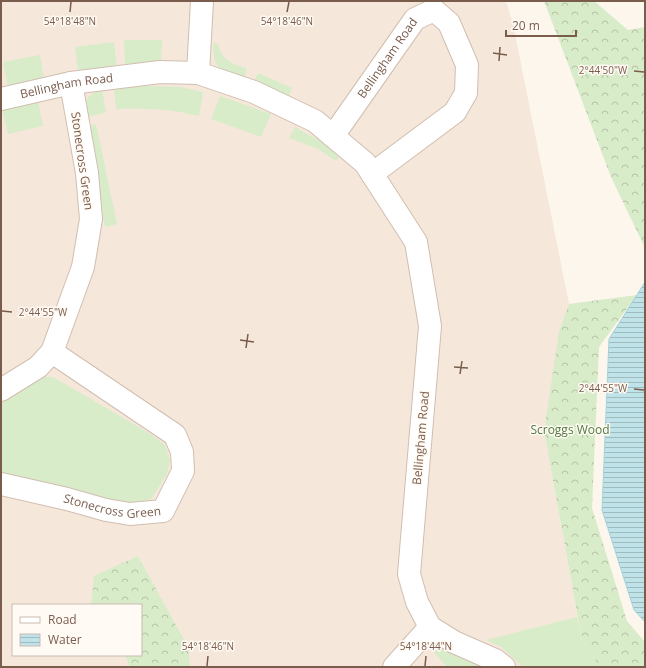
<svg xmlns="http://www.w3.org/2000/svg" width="646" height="668" font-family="'Open Sans',sans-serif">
<defs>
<pattern id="forest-crowns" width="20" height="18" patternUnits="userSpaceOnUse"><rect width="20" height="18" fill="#d8ecc9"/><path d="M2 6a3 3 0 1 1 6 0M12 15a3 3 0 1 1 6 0" fill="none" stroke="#b4c2a5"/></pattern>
<pattern id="water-rules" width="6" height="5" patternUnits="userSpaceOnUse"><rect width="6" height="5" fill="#bfe3e8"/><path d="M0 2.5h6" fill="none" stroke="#a0bbbe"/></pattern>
</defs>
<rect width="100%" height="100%" fill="#fdf6ec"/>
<path fill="#f5e8da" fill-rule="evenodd" d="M 1,1 L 506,1 L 513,24 L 569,304 L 576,315 L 544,431 L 582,640 L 600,667 L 1,667 ZM 13,605 L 141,605 L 141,655 L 13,655 Z"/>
<g fill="#d8ecc9">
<path d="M 124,40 L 162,40 L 161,62 L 125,64 Z"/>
<path d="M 114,42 L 117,66 L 78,70 L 75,47 Z"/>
<path d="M 213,43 L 218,44 C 223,61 231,64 247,68 L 244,79 C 220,71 213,70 213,43 Z"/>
<path d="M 40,55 L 44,78 L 8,86 L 3,62 Z"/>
<path d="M 258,73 L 292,88 L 289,96 L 254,81 Z"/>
<path d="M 147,86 L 180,87 L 203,92 L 199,116 C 171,109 144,108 116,109 L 114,88 Z"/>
<path d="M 102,89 L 106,112 L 83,118 C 83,102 86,95 102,89 Z"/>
<path d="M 220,96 L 271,114 L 261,137 L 211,119 Z"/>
<path d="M 38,101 L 43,126 L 8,134 L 2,109 Z"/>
<path d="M 96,124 L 117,224 L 105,227 L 85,127 Z"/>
<path d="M 295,127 L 329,146 L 339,157 L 336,161 L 318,149 L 289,138 Z"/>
<path d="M 45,377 L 53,377 L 149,433 L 165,445 L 170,460 L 167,474 L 151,499 L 126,505 L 1,474 L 1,402 Z"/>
<path d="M 577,617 L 582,640 L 600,667 L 523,667 L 501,647 L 486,640 Z"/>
<path d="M 444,649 L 485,665 L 487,667 L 447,667 L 432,650 Z"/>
</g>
<g fill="url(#forest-crowns)">
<path d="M 544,1 L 594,1 L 628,30 L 645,27 L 645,248 L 611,177 Z"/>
<path d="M 637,295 L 599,347 L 592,508 L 627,621 L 645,642 L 645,667 L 600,667 L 582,640 L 544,431 L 559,332 L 569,304 Z"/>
<path d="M 138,556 L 188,647 L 190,667 L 130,667 L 125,655 L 141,655 L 141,605 L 91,605 L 94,576 Z"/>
</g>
<path fill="url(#water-rules)" stroke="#a5d3da" d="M 645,282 L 645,622 L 634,610 L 602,510 L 609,339 Z"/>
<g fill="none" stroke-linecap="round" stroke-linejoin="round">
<g stroke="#d1beb0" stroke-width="24">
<g id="street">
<path d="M 198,73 L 202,1"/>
<path id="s1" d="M 1,99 L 71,83 L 160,72 L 198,73 L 254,92 L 315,121 L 365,163 L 416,242 L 430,326 L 409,574 L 417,602 L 430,627 L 454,642 L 495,660 L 504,667"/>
<path id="s2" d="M 333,136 L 415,19 L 434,10 L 449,23 L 467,65 L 466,93 L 455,112 L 372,174"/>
<path d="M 1,390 L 38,367 L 52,352"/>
<path id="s3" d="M 1,484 L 67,499 L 106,510 L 130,514 L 163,511 L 183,471 L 182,452 L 175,435 L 52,352 L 83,267 L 91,219 L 87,173 L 71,83"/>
<path d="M 394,667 L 430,627"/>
</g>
</g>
<use href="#street" stroke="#fff" stroke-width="22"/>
</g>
<path fill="none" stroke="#7a5c4d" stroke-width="1.5" d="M 70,12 L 71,2M 287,12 L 289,2M 493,53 L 507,55M 499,61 L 500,47M 634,71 L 644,72M 2,311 L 12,312M 240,340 L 254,342M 246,348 L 248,334M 454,367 L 468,368M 460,374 L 462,361M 634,389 L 644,390M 207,666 L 208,656M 425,666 L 426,656"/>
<g text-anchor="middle" stroke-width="3" stroke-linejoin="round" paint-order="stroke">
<g font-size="12" fill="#7a5c4d" stroke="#fffaf3">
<text dy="4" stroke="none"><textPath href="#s2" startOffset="95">Bellingham Road</textPath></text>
<text dy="4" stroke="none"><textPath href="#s1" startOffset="67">Bellingham Road</textPath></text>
<text transform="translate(82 161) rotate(82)" y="4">Stonecross Green</text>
<text transform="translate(421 438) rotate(-85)" y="4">Bellingham Road</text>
<text dy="4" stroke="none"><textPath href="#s3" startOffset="114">Stonecross Green</textPath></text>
</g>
<g font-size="12" fill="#537a41" stroke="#fffaf3">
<text x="570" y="434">Scroggs Wood</text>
</g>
</g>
<g font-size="10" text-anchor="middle" fill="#7a5c4d" stroke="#fffaf3" stroke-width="3" stroke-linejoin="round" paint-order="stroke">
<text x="70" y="25">54°18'48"N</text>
<text x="287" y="25">54°18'46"N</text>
<text x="603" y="74">2°44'50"W</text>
<text x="43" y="316">2°44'55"W</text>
<text x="603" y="392">2°44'55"W</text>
<text x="208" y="650">54°18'46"N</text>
<text x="426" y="650">54°18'44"N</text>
</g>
<rect width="646" height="668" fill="none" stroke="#7a5c4d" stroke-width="4"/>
<rect x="12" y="604" width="130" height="52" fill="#fffaf3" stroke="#cabbb1"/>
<rect x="20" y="617" width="20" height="6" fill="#ffffff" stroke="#cabbb1"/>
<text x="48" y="624" font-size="12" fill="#7a5c4d">Road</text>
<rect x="20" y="634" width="20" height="12" fill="url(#water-rules)" stroke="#cabbb1"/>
<text x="48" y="644" font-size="12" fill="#7a5c4d">Water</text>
<path d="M506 30v6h70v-6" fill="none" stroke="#7a5c4d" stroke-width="2"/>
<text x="512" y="30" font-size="12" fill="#7a5c4d" stroke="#fffaf3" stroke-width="3" paint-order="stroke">20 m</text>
</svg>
